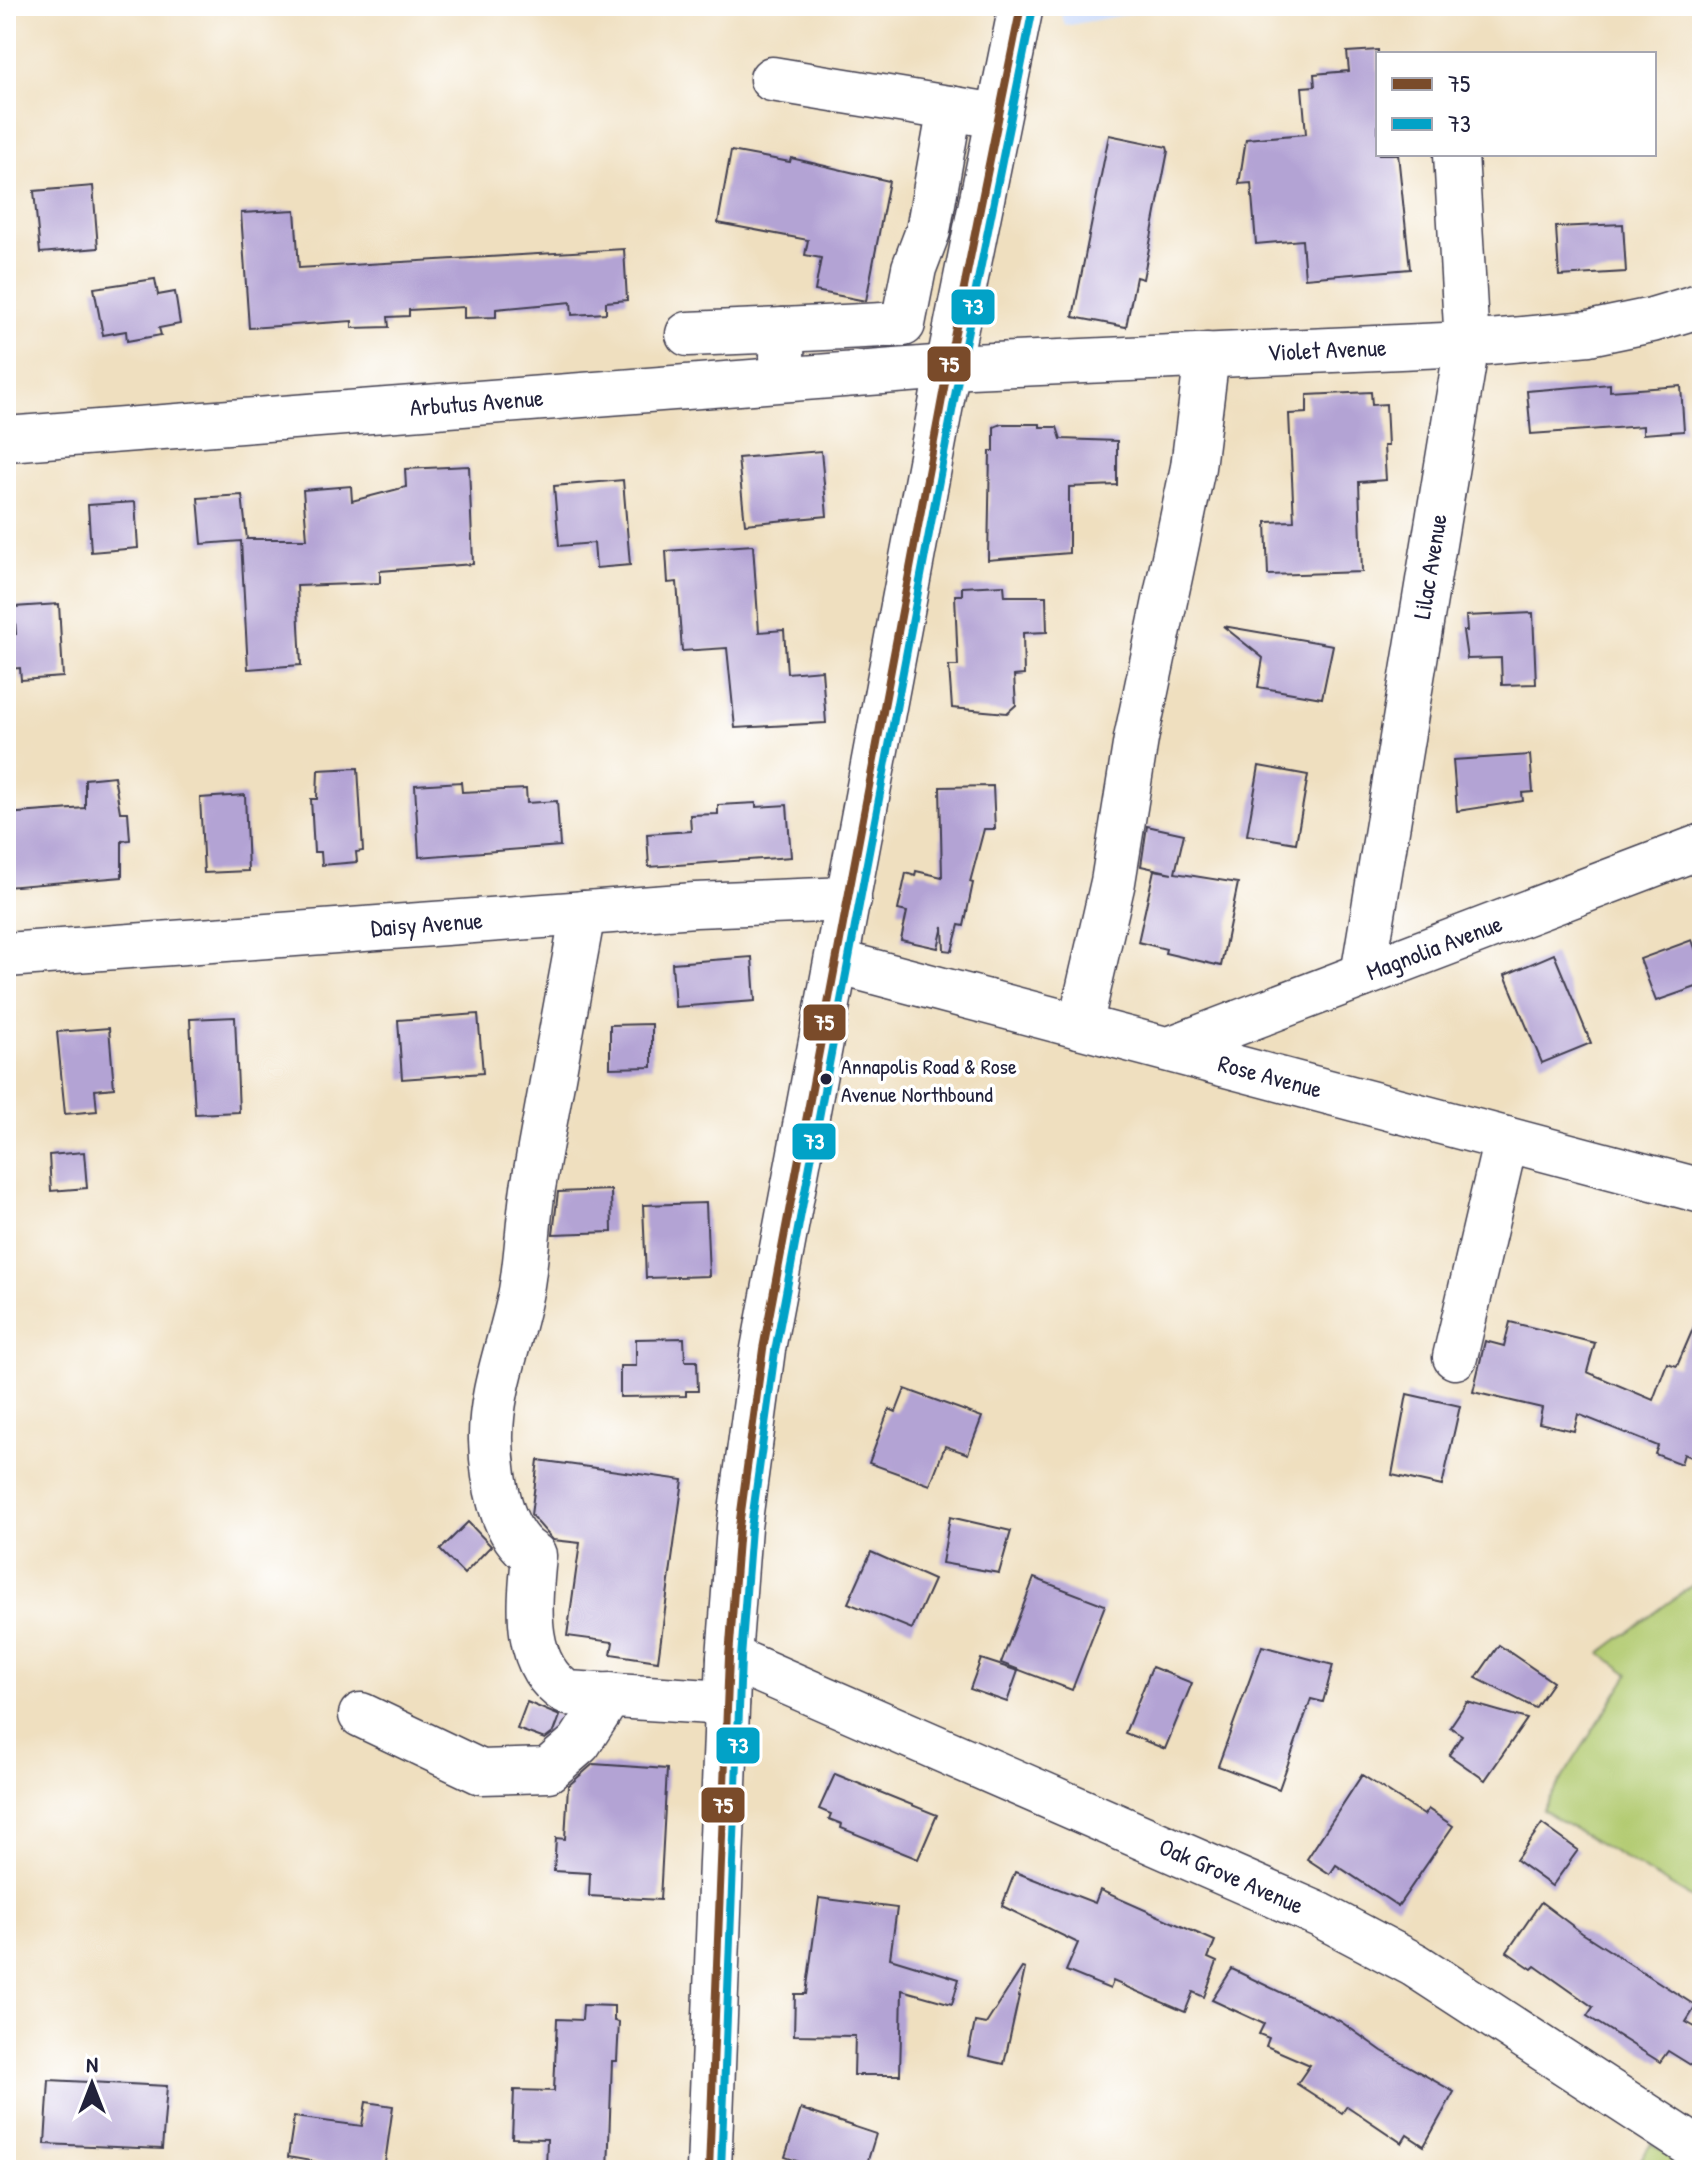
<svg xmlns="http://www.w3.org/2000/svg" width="1708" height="2176" font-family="'Patrick Hand',sans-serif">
<rect width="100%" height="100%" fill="#fff"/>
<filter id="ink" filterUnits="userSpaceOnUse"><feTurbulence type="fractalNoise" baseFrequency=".0125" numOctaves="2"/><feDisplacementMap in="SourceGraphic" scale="16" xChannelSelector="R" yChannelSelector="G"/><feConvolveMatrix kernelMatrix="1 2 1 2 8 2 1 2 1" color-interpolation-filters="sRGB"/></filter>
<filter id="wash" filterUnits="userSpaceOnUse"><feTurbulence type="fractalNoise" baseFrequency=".006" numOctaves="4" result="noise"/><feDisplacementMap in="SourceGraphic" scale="32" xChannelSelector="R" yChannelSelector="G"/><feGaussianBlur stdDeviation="1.8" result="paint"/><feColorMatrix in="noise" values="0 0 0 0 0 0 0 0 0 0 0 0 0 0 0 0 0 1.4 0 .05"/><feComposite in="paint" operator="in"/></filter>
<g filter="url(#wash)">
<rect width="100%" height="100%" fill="#efdfbf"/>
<path fill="#ccdbf9" d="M 1059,6 L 1172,6 L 1065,26 Z"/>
<g fill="#b2cb71" stroke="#6a7656" stroke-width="2">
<path d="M 1702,1578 L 1702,1904 L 1542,1810 L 1629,1674 L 1600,1653 Z"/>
<path d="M 1651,2144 L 1694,2170 L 1634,2170 Z"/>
</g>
<g id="blocks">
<g fill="#b3a3d4">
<path d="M 1378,50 L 1378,154 L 1398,154 L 1410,269 L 1305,278 L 1302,240 L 1256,244 L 1251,183 L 1239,184 L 1246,139 L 1306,134 L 1302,87 L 1315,86 L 1314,74 L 1349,71 L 1347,52 Z"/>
<path d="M 1109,135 L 1167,147 L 1168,151 L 1143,279 L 1136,277 L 1126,327 L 1073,317 Z"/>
<path d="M 731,151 L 790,162 L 791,158 L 889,181 L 866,301 L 815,291 L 821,258 L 805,255 L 808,240 L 718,223 Z"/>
<path d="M 93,186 L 98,248 L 40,253 L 34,191 Z"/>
<path d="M 295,210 L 299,268 L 624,249 L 627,300 L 606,302 L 606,313 L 572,315 L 571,302 L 496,309 L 496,317 L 464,318 L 464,307 L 409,310 L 409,316 L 388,317 L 389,327 L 352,328 L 352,321 L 249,328 L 241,213 Z"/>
<path d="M 1623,224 L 1626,272 L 1559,276 L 1556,227 Z"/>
<path d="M 155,279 L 158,295 L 175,292 L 180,324 L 159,328 L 161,335 L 127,341 L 126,331 L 103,335 L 94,288 Z"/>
<path d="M 1610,384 L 1610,391 L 1681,386 L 1684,431 L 1643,434 L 1643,426 L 1531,434 L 1527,391 Z"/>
<path d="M 1371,392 L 1372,405 L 1386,404 L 1388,446 L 1384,446 L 1386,480 L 1359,482 L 1362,572 L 1268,575 L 1266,522 L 1294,521 L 1289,414 L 1307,413 L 1307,395 Z"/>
<path d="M 1001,424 L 1040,424 L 1040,427 L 1057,427 L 1061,439 L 1117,441 L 1117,485 L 1069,487 L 1069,553 L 988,560 L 990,451 L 994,451 L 994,427 Z"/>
<path d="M 821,451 L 827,516 L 745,524 L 738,458 Z"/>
<path d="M 469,466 L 473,564 L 380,571 L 380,583 L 297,586 L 301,665 L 248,669 L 241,541 L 202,544 L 198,498 L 242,495 L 247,539 L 307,539 L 303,490 L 351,486 L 352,501 L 406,487 L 405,469 Z"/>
<path d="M 623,480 L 630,565 L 596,568 L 594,543 L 559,546 L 554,486 Z"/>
<path d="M 135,502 L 138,548 L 91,552 L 88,505 Z"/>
<path d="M 753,545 L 759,632 L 784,630 L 787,673 L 822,670 L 826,723 L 735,728 L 727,648 L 682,651 L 677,582 L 668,583 L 666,551 Z"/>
<path d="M 1004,585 L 1005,596 L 1046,596 L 1047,632 L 1023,633 L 1024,675 L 1014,676 L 1016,705 L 1007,713 L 952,708 L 949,666 L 958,666 L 955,595 L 962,595 L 962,587 Z"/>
<path d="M 59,604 L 63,677 L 21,680 L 20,668 L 6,669 L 6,635 L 16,634 L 14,607 Z"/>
<path d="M 1533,613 L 1536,684 L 1502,685 L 1501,658 L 1467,659 L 1463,631 L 1467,631 L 1466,616 Z"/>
<path d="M 1223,626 L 1333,645 L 1322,698 L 1258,687 L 1263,658 Z"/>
<path d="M 1530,755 L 1533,792 L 1522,793 L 1523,801 L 1457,811 L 1453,760 Z"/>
<path d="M 1259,766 L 1308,775 L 1296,843 L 1247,835 Z"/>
<path d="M 358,768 L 363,851 L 356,852 L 357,862 L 322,865 L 321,852 L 314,852 L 311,799 L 317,799 L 318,770 Z"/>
<path d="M 114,776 L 120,812 L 128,812 L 130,840 L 122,841 L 122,877 L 6,887 L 6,814 L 85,808 L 85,779 Z"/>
<path d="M 461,782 L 462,792 L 526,789 L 527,803 L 557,801 L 560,846 L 419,857 L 415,785 Z"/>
<path d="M 993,786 L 995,829 L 984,829 L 970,882 L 973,883 L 964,926 L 959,925 L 952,951 L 944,950 L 943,926 L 938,948 L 901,940 L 907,912 L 898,910 L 906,873 L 915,876 L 916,871 L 942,877 L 940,787 Z"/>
<path d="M 245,795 L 248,871 L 204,873 L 200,798 Z"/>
<path d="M 756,803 L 756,807 L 787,805 L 791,857 L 649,867 L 647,834 L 691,831 L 690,815 L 718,814 L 718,805 Z"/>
<path d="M 1147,826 L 1184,834 L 1175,873 L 1238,883 L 1221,966 L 1165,953 L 1166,949 L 1138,942 L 1154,870 L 1172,873 L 1141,866 Z"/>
<path d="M 1692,940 L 1702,967 L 1702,985 L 1656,1001 L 1640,959 Z"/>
<path d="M 1554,954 L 1591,1043 L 1542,1063 L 1505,975 Z"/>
<path d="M 752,957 L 755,1001 L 675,1007 L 672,963 Z"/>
<path d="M 478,1014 L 483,1073 L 402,1079 L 398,1020 Z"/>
<path d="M 235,1017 L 239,1112 L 195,1114 L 190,1019 Z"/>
<path d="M 652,1024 L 652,1067 L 610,1068 L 610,1025 Z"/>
<path d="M 109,1028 L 114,1088 L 95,1090 L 97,1111 L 65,1114 L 57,1032 Z"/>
<path d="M 84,1152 L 87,1188 L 51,1191 L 49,1155 Z"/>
<path d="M 611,1190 L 612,1232 L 553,1234 L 558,1192 Z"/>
<path d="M 706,1203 L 709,1276 L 646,1278 L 643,1205 Z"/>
<path d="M 1702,1308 L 1702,1461 L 1684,1454 L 1681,1464 L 1655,1454 L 1658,1446 L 1578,1414 L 1574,1431 L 1539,1423 L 1542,1408 L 1473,1392 L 1485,1341 L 1504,1346 L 1510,1322 L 1595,1343 L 1587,1372 L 1653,1400 L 1667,1363 L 1677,1366 Z"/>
<path d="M 684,1338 L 685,1361 L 697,1361 L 698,1391 L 686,1391 L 686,1396 L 620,1397 L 620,1366 L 636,1366 L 636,1339 Z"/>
<path d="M 905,1389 L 982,1417 L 968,1454 L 945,1446 L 930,1485 L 869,1463 L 889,1409 L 896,1412 Z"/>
<path d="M 1407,1394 L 1460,1406 L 1442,1486 L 1392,1475 Z"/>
<path d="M 538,1460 L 683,1480 L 658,1661 L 611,1654 L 613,1642 L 567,1636 L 580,1543 L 553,1540 L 531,1515 Z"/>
<path d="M 950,1517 L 1011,1531 L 999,1573 L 942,1563 Z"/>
<path d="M 468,1522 L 491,1546 L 464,1574 L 440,1550 Z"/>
<path d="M 871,1552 L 934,1580 L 912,1629 L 848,1603 Z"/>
<path d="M 1034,1578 L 1105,1605 L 1072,1690 L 1001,1663 Z"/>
<path d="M 1499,1645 L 1553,1682 L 1535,1708 L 1476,1678 Z"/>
<path d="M 1262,1646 L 1333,1665 L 1323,1702 L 1311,1699 L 1279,1789 L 1218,1766 Z"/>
<path d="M 981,1659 L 1018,1671 L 1007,1702 L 970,1689 Z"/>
<path d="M 1152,1667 L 1192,1683 L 1165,1749 L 1125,1733 Z"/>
<path d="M 527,1702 L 560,1716 L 554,1732 L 545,1739 L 517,1729 Z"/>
<path d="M 1467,1702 L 1527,1719 L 1485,1780 L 1449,1755 L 1462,1735 L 1450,1727 Z"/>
<path d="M 593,1764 L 667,1769 L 660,1900 L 589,1896 L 590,1873 L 554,1871 L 556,1838 L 565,1839 L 568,1786 Z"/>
<path d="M 835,1774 L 937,1815 L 918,1859 L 841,1828 L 842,1824 L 829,1819 L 831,1814 L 819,1809 Z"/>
<path d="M 1362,1775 L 1424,1815 L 1428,1809 L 1453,1826 L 1398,1906 L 1336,1865 L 1330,1874 L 1307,1859 Z"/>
<path d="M 1542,1824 L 1578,1850 L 1552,1886 L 1516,1860 Z"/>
<path d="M 1015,1872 L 1095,1903 L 1100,1890 L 1215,1941 L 1208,1958 L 1217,1962 L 1204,1997 L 1193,1992 L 1185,2012 L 1113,1981 L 1110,1989 L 1066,1971 L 1078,1943 L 1002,1906 Z"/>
<path d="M 819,1898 L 897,1908 L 890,1958 L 959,1979 L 952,2004 L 902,1990 L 900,2075 L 854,2075 L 855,2036 L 794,2035 L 795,1994 L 806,1994 Z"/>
<path d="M 1541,1902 L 1582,1933 L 1696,2006 L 1686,2022 L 1702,2031 L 1702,2072 L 1668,2051 L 1660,2062 L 1587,2016 L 1593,2007 L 1535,1966 L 1532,1969 L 1507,1952 Z"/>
<path d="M 1022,1968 L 1025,1969 L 1004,2064 L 968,2056 L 975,2022 L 986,2024 Z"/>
<path d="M 1232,1969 L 1340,2021 L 1382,2051 L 1454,2092 L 1424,2146 L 1407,2135 L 1402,2143 L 1347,2106 L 1342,2113 L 1297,2084 L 1310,2065 L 1266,2046 L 1269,2038 L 1259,2034 L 1264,2024 L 1212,2000 Z"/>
<path d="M 583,2005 L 614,2006 L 614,2021 L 619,2022 L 617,2061 L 612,2061 L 608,2170 L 546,2170 L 547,2139 L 512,2138 L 514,2090 L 554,2091 L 557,2019 L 582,2020 Z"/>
<path d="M 49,2080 L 167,2086 L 162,2149 L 45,2144 Z"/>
<path d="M 366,2102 L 393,2106 L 384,2170 L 327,2170 L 328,2164 L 288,2157 L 294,2117 L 362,2126 Z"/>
<path d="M 801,2109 L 876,2134 L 865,2170 L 822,2170 L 785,2157 Z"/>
</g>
</g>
</g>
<g filter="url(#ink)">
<use href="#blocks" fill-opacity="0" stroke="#413e4f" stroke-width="2"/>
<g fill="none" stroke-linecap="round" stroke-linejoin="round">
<g stroke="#413e4f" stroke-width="47">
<g id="minor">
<path d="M 772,79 L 979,113"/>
<path d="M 783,330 L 903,324 L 914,268 L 928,231 L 950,108"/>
<path d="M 688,334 L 783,330 L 782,357"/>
<path id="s1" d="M 6,439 L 948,367 L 1467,344 L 1589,333 L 1652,320 L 1702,305"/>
<path d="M 583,913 C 566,1004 549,1096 533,1188 C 528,1222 527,1257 521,1291 C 512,1340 490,1389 491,1440 C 492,1477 500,1535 534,1555 C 530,1601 521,1664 567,1693 L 727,1703"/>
<path id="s2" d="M 6,955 L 695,905 L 849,899"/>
<path id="s3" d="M 837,962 L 1702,1191"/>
<path id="s4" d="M 1363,975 L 1467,344 L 1456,154"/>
<path d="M 1080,1026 L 1113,882 L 1136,739 L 1193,467 L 1207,355"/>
<path id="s5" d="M 1169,1049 L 1702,846"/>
<path d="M 1455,1357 L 1506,1139"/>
<path id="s6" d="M 729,1657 L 1320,1915 L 1415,1965 L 1702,2152"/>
<path d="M 361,1715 L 481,1772 L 548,1770 L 579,1743 L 610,1695"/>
</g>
</g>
<g stroke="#413e4f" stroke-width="47">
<path id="major" d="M 709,2170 L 729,1657 L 739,1527 L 763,1349 L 948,367 L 1021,6"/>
</g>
<use href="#minor" stroke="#fff" stroke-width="44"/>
<use href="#major" stroke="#fff" stroke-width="44"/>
<g stroke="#fff" stroke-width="14">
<path id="bus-1" d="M 709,2170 L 729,1657 L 739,1527 L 763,1349 L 948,367 L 1021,6"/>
</g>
<g stroke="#fff" stroke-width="14">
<path id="bus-2" d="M 721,2170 L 741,1658 L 751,1528 L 775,1351 L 960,369 L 1033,8"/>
</g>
<use href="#bus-1" stroke="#7a4b2a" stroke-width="8"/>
<use href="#bus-2" stroke="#02a2c7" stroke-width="8"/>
</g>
</g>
<circle fill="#22223b" stroke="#fff" stroke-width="3" cx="826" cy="1079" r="7"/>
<g text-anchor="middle" stroke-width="7" stroke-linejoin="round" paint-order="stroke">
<g font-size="22" fill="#22223b" stroke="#fff" text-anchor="start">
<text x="841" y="1074">Annapolis Road &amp; Rose<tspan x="841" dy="28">Avenue Northbound</tspan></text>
</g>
<g font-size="24" fill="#22223b" stroke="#fff">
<text dy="8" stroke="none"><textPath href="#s1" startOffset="1324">Violet Avenue</textPath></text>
<text dy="8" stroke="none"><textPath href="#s1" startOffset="472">Arbutus Avenue</textPath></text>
<text dy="8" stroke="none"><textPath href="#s4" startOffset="414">Lilac Avenue</textPath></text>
<text dy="8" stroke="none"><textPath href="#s2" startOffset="422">Daisy Avenue</textPath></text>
<text dy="8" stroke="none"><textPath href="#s5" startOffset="284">Magnolia Avenue</textPath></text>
<text dy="8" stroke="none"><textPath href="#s3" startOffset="448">Rose Avenue</textPath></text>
<text dy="8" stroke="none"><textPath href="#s6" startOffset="548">Oak Grove Avenue</textPath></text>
</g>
</g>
<g stroke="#fff" stroke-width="3">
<rect x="950" y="288" width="46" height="38" rx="8" fill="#02a2c7"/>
<rect x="926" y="345" width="46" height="38" rx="8" fill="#7a4b2a"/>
<rect x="802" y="1003" width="45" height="39" rx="8" fill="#7a4b2a"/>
<rect x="791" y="1122" width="46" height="39" rx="8" fill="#02a2c7"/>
<rect x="715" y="1726" width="46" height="39" rx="8" fill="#02a2c7"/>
<rect x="700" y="1786" width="46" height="38" rx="8" fill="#7a4b2a"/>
</g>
<g font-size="22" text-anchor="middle" font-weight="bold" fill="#fff">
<text x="973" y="314">73</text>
<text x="949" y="372">75</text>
<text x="824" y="1030">75</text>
<text x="814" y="1149">73</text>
<text x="738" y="1753">73</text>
<text x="723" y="1813">75</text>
</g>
<rect width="1708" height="2176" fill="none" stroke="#fff" stroke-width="32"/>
<rect x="1376" y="52" width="280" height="104" fill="#ffffff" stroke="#a7a7b1" stroke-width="2"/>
<rect x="1392" y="78" width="40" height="12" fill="#7a4b2a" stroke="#a7a7b1" stroke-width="2"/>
<text x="1448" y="92" font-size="24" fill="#22223b">75</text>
<rect x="1392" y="118" width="40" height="12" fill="#02a2c7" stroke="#a7a7b1" stroke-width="2"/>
<text x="1448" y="132" font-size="24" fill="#22223b">73</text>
<g transform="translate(92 2084)" stroke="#ffffff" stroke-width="6" paint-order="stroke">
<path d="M0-6L14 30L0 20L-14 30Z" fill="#22223b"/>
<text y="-12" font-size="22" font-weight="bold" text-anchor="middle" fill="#22223b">N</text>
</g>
</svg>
